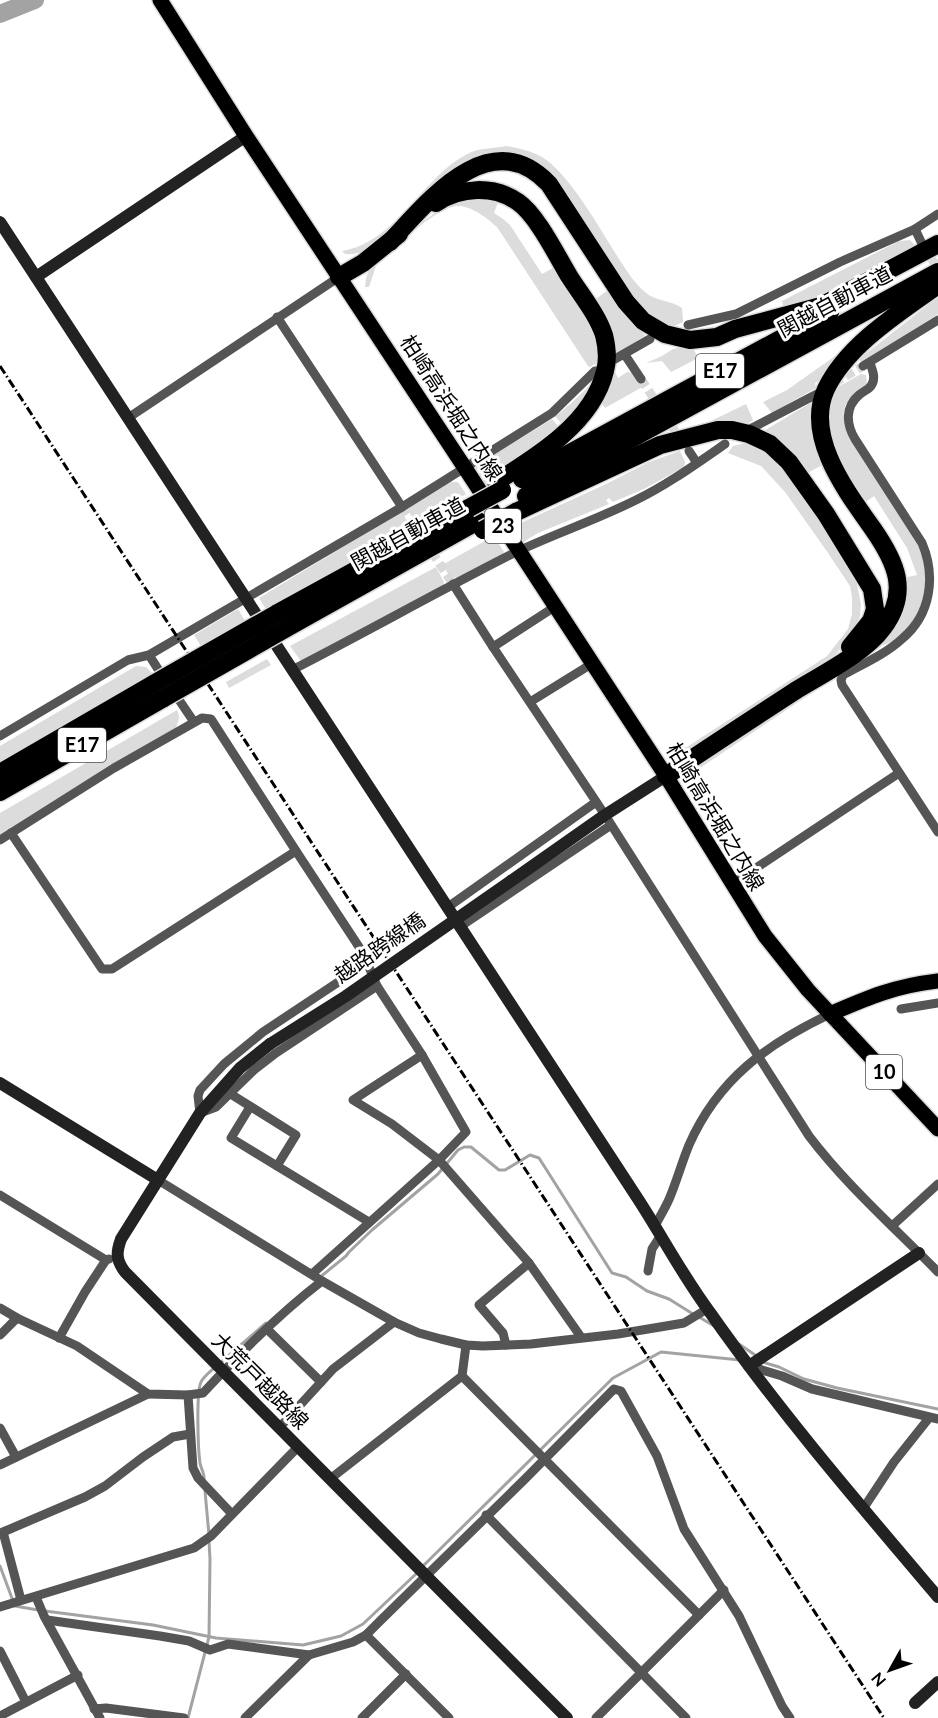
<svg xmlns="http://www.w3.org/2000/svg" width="938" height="1718" font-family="Lato,'Noto Sans JP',sans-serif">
<rect width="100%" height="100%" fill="#fff"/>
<g fill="#dcdcdc">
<path d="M 506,146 C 518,148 531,151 542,157 C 570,174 601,231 619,259 C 627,271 634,283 645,292 C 656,302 671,300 682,308 L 683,322 L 670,328 L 639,309 L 567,203 L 508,158 L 420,205 L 366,250 C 359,253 353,255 345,254 L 342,251 C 399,242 425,170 474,151 C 484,148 496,148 506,146 Z"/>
<path d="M 464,198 L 499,200 L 494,213 L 503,219 L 510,225 L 542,274 L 555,267 L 592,329 L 599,348 L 598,362 L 590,367 L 588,366 L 497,227 C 487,218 471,205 456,206 C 436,208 395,247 380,260 L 376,266 L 369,287 L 365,287 L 366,278 L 370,268 L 413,229 L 447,204 Z"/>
<path d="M 910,240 L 918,249 L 829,295 L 784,310 L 782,301 L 899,241 Z"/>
<path d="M 611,288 L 645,336 L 612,357 L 590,303 Z"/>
<path d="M 938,297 L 938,314 L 862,363 L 859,359 Z"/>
<path d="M 688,346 L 694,350 L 698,358 L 671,372 L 662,361 L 646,363 L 662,356 L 673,349 Z"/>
<path d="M 838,354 L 842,357 L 828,376 L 815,383 L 816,388 L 772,413 L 763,402 L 787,390 Z"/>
<path d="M 613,368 L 618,378 L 627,372 L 633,373 L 644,386 L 605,408 L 600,401 C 609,391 612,381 613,368 Z"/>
<path d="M 861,374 L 866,375 L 867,384 C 845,401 838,407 848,436 L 916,537 C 930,568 930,602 906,629 C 899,636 893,643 883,645 L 700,768 L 695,775 L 692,773 L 698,765 L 871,649 L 903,578 L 917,575 L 907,548 L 874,496 L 863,504 L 836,460 L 828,416 L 833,396 L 838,387 Z"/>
<path d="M 596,380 L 588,401 L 530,455 L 485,483 L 475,468 L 477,465 L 552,419 L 558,426 L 561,423 L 555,416 C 570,406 582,392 596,380 Z"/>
<path d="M 817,399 L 826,463 L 804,475 L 762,432 Z"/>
<path d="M 746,404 L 753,420 L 745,426 L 711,425 L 711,421 Z"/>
<path d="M 745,443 L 765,450 L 790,474 L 856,579 L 861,604 L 860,616 L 855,629 L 845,644 L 836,654 L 817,669 L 697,746 L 689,750 L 677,752 L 676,748 L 687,747 L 693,743 L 827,656 L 848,629 L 852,614 L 852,597 L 850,586 L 826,550 L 785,492 L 761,466 L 728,453 L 733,446 Z"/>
<path d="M 680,451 L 685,462 L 684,467 L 644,489 L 613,502 L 609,498 L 606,500 L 609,504 L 538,533 L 523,542 L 514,526 L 604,485 L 649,462 Z"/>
<path d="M 448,482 L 458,482 L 466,494 L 416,524 L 409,512 L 409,507 Z"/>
<path d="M 402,513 L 411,527 L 360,556 L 293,600 L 269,614 L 259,598 L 397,514 Z"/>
<path d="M 494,536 L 504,552 L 502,556 L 459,579 L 449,575 L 442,565 Z"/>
<path d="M 436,567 L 444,582 L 443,587 L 301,661 L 290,646 Z"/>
<path d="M 238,609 L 248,626 L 204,651 L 194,635 Z"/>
<path d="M 267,659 L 271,665 L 229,688 L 226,682 Z"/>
<path d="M 136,666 L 146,667 L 153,674 L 0,763 L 0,746 Z"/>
<path d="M 177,710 C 181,718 178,725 173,732 L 0,835 L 0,813 Z"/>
</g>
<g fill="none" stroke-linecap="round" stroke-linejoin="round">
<g stroke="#a3a3a3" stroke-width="3">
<path d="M 319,1278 L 346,1256 L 349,1252 L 372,1230 L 438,1174 L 458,1150 L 464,1147 L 471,1147 L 499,1170 L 505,1170 L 530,1155 L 539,1158 L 612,1273 L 626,1277 L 647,1291 L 669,1299 L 693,1314"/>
<path d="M 699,1317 L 714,1326"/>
<path d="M 739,1344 L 758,1357"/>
<path d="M 762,1362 L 779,1367 L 804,1379 L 837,1388 L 938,1409"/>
<path d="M 219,1364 L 266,1323"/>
<path d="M 204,1481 C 205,1474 201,1469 200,1463 C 198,1449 196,1393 201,1382 C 204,1376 210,1372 214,1368"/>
<path d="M 205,1491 L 209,1535"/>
<path d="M 0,1566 L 13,1601"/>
<path d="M 421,1568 L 613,1378 L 661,1352 L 740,1360"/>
<path d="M 15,1606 L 38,1610"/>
<path d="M 45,1611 L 153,1625 L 216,1638 L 303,1645 L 341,1636 L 363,1624 L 417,1573"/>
<path d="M 188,1718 L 209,1637 L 210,1559 L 209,1541"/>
</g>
<path stroke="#a3a3a3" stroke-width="18" d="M 0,14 L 35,0"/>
<g stroke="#d9d9d9" stroke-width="9" stroke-dasharray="9 4.5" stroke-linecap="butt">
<path d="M 924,248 L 938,268"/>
<path d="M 641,379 L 681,440"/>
<path d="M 834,383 L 863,366"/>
<path d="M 402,507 L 453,584"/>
</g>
<g stroke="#dbdbdb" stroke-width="18">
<g id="primary">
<path d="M 160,0 L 246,136 L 465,468 L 666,776 L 765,936 L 808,990 L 938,1129"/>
<path d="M 830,1014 C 869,997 895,986 938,981"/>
</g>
</g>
<g stroke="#dbdbdb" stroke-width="21">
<g id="highway">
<path d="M 436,203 C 460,187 494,185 518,202 C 537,215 557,256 569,276 C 581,295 597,314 604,335 C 607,347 608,360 605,371 C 593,422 538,456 496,482"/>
<path d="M 390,242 C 430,199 490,123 549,184 L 626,302 L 643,321 L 665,334 L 690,340 L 717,337 L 735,329 L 821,306 L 938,244"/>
<path d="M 339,277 L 363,263 L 399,234"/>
<path d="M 522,479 L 830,312"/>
<path d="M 526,496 L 938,272"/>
<path d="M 516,512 L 660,445 L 718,430 L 732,430 L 749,434 L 770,444 L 789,462 L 826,514 L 872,589 L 875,609 L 871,621 L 850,647"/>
<path d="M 276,614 L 469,508"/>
<path d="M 285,629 L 478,521"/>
<path d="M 0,773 L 155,683"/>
<path d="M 666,776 C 709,747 752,719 795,691 C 821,675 865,653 883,628 C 910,592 896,562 873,529 C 847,492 804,437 826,389 C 847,345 900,312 938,285"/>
<path d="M 0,792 L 164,698"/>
</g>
</g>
<g stroke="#555" stroke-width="9">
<path d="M 915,229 L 923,246"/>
<path d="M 277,317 L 402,507"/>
<path d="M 688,325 L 736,314 L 840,262 L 915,229 L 938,214"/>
<path d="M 625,355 L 641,379"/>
<path d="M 615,359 L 650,339"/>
<path d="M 870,363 C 873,371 876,379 871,386 C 868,390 862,392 859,395 C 845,407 846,424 855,439 L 922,543 C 936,576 931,614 903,638 C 886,654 863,664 843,675 L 841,680 L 842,685 L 938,832"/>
<path d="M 863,366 L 938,320"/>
<path d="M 128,418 L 339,277"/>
<path d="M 752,428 L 817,394"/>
<path d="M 689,451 L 697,463"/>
<path d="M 453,584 L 493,647 L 605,815 L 809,1136 C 847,1186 895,1228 938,1272"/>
<path d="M 493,647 L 556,606"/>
<path d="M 149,655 L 165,680"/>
<path d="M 292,670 C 366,632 439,591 514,553 C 554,534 596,520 636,500 C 667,485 696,464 725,444"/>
<path d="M 173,691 L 194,722"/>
<path d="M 530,702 L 593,663"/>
<path d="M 0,736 L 128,660 L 149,655 L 402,507 L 552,413 L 595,371"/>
<path d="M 11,833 L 102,969 L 112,969 L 296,851 L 363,953 L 377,986 L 422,1055 L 466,1132 L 439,1160 L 312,1274"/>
<path d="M 0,840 L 114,768 L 202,718 L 211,719 L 296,851"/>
<path d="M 732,884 L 899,773"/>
<path d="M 448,907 L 596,802"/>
<path d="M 461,926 L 611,825"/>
<path d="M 367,963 L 263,1032 L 224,1064 L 200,1090 L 198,1096 L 200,1113 L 216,1107 L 254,1070 L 276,1053 L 377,986"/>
<path d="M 901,1009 L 938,1003"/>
<path d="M 422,1055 L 353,1100 L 392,1124 L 439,1160 L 529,1263 L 581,1337"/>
<path d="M 229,1093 L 296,1135 L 277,1166"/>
<path d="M 250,1107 L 231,1138 L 369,1222"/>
<path d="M 158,1180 L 322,1281 L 394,1322 L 419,1333 L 441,1339 L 466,1345 L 483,1346 L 531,1344 L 618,1334 L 684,1323 L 707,1309"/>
<path d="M 0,1195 L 106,1260"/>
<path d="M 655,1226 C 660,1216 666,1207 670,1197 C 677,1180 682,1162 689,1145 C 718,1079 767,1044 830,1014"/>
<path d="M 892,1226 L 938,1184"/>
<path d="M 648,1271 L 652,1249 L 661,1235"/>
<path d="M 0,1308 L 17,1318 L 77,1346 L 148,1394 L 188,1395 L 203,1393 C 240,1353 279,1314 322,1281"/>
<path d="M 267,1329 L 321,1382"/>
<path d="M 0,1335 L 17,1318"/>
<path d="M 59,1338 L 85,1292 L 106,1260 L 109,1259"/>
<path d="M 506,1345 L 503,1333 L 479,1305 L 529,1263"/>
<path d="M 749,1366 L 782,1376 L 812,1389 L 938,1419"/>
<path d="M 462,1376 L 699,1615"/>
<path d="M 188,1395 L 193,1468 L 198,1478 L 232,1514"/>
<path d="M 0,1428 L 16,1457"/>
<path d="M 279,1428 L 333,1369 L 394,1322"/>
<path d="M 0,1465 L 148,1394"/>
<path d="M 330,1479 L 462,1376 L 466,1345"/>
<path d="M 863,1509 L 894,1462 L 929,1418"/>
<path d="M 486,1515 L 686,1718"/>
<path d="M 36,1597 L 44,1616 L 100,1718"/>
<path d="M 21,1600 L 3,1532 L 85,1497 L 105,1486 L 143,1457 L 173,1437 L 190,1434"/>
<path d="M 0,1607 L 194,1548 L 211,1536 L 298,1447"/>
<path d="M 47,1620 L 160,1636 L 189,1641 L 210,1650 L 228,1644 L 309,1655 L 353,1642 L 366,1635 L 381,1620 L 525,1479 L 614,1389 L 621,1391 L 657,1456 L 684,1529 L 739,1616 L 782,1706 L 790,1718"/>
<path d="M 366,1635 L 449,1718"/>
<path d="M 0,1651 L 26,1702"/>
<path d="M 94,1709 L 106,1708 L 184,1718"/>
<path d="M 0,1716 L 78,1675"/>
<path d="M 245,1718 L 309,1655"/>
<path d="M 362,1718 L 406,1674"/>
<path d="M 596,1718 L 724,1590"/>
</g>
<g stroke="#222" stroke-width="12">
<path d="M 0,222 L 638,1199 C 662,1236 683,1276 709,1311 C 779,1411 859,1504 938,1597"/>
<path d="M 36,277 L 246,136"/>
<path d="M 511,881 L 605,815 L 666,776"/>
<path d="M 270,1044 L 240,1068 L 200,1113 L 121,1239 C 116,1253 116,1260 125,1272 L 567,1718"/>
<path d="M 0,1083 L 158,1180"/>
<path d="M 749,1366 L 919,1253"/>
<path d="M 915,1703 L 938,1682"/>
</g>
<use href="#primary" stroke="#000" stroke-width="15"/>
<use href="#highway" stroke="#000" stroke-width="18"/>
<path stroke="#000" stroke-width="3" stroke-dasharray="9 3 1.5 3" stroke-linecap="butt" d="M 0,366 L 884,1718"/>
<g stroke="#dbdbdb" stroke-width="21" stroke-linecap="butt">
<g id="highway-bridge">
<path d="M 469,508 L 502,490"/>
<path d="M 483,530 L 516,512"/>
<path d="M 155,683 L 276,614"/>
<path d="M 164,698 L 285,629"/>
</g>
</g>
<path stroke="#222" stroke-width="12" d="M 270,1044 L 346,996 L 511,881"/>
<use href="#highway-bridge" stroke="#000" stroke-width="18"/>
</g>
<g text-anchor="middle" stroke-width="6" stroke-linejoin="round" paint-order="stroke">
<g fill="#fff" stroke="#4c4c4c" stroke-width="1.5">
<rect x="696" y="354" width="48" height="34" rx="4.5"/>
<rect x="485" y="509" width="36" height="34" rx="4.5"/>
<rect x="58" y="728" width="48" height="34" rx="4.5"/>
<rect x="866" y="1055" width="36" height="34" rx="4.5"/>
</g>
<g font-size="20" font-weight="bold" fill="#000">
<text x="720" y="378">E17</text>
<text x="503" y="533">23</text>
<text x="82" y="752">E17</text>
<text x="884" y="1079">10</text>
</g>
<g font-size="21" fill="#000" stroke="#fff">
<text transform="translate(835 302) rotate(-28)" y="7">関越自動車道</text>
<text transform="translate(451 408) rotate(57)" y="7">柏崎高浜堀之内線</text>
<text transform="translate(408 534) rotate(-29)" y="7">関越自動車道</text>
<text transform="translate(715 817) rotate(59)" y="7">柏崎高浜堀之内線</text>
<text transform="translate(380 948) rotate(-35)" y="7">越路跨線橋</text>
<text transform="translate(260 1381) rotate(45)" y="7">大荒戸越路線</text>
</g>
</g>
<g transform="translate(890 1670) rotate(230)" stroke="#ffffff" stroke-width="4.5" paint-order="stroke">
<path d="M0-4.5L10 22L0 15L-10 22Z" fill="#000000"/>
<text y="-9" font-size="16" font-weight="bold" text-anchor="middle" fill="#000000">N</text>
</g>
</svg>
